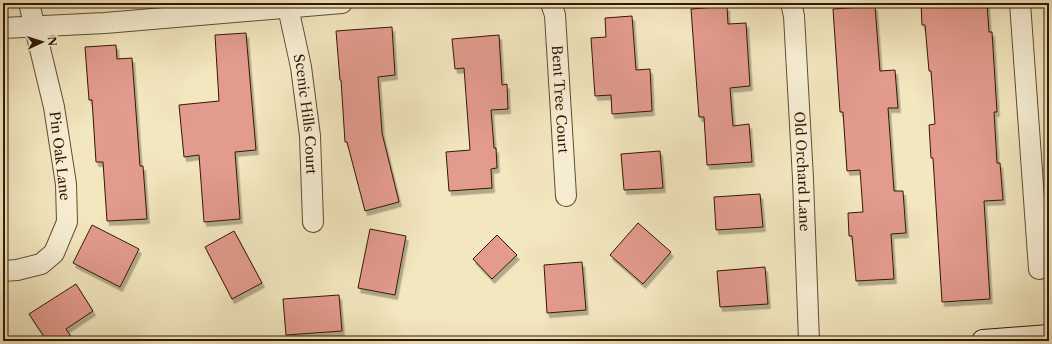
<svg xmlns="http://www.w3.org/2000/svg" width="1052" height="344" font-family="'Libre Caslon Text',serif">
<defs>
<filter id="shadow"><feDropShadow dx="2.5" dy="4.5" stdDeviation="0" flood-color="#0004"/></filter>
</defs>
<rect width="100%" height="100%" fill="#f3e7bf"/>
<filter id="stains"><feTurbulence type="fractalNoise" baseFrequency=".005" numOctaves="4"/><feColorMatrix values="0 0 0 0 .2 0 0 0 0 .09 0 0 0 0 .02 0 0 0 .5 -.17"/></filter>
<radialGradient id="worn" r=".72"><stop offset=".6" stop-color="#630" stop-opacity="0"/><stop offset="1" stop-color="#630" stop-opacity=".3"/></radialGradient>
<g fill="#e39b8e" stroke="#331803" filter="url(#shadow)">
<path d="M 921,3 L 987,3 L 989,32 L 992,32 L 997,112 L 994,112 L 997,163 L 1000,163 L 1003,200 L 984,201 L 990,299 L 942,302 L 933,158 L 931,158 L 929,125 L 935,124 L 931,71 L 929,71 L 925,25 L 922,25 Z"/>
<path d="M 727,6 L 728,24 L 746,23 L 750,86 L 730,88 L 733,126 L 749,124 L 752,162 L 707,165 L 704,117 L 699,117 L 691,9 Z"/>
<path d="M 875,6 L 880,71 L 895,70 L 898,108 L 888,108 L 894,191 L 903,191 L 906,233 L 891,234 L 894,279 L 856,281 L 852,236 L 849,236 L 848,213 L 863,212 L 860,170 L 847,171 L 843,112 L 840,112 L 833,9 Z"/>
<path d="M 632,16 L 636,70 L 650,69 L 652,111 L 612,114 L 611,95 L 595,96 L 591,38 L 606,37 L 605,18 Z"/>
<path d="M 392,27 L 395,75 L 378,77 L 382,133 L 399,202 L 365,211 L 347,142 L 345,142 L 341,80 L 340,80 L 336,31 Z"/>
<path d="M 246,33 L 256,150 L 235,152 L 240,219 L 204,222 L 199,155 L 184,157 L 179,105 L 219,101 L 215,35 Z"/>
<path d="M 499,35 L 502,85 L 507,84 L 508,109 L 491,110 L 494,148 L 496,148 L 497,168 L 491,169 L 492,188 L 449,191 L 446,152 L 470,150 L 464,68 L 455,69 L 452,39 Z"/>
<path d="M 116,45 L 117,59 L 132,58 L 140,166 L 143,166 L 147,219 L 107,221 L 103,162 L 96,162 L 92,100 L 89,100 L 85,47 Z"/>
<path d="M 660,151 L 663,188 L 624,190 L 621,154 Z"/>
<path d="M 760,194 L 763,227 L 716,230 L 714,197 Z"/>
<path d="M 638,223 L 671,252 L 643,284 L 610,255 Z"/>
<path d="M 92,225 L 139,249 L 120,287 L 73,263 Z"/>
<path d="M 370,229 L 406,236 L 395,295 L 358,288 Z"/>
<path d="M 234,231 L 262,283 L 232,299 L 205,247 Z"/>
<path d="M 497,235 L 517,255 L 492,279 L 473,259 Z"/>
<path d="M 582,262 L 586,310 L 547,313 L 544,265 Z"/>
<path d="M 765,267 L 768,304 L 720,307 L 717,271 Z"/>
<path d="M 76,284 L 93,311 L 66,329 L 74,341 L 47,341 L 29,314 Z"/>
<path d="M 339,295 L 342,331 L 286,335 L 283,299 Z"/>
</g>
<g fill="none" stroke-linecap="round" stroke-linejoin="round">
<g stroke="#634c32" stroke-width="22">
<g id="street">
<path id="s1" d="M 287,3 L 301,67 L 310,136 L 313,222"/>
<path id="s2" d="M 551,3 L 555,15 L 566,196"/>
<path id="s3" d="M 791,3 L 794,16 L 803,179 L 809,341"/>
<path d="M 1020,3 L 1039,269"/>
<path d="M 3,28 L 105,23 L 342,3"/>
<path d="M 3,271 L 17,270 L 41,264 L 54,253 L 67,222 L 66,184 L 54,107 L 29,3"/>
</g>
</g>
<g stroke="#331803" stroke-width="24">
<path id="secondary" d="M 983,341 L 1049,336"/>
</g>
<use href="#street" stroke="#f7efd5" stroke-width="20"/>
<use href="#secondary" stroke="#f7efd5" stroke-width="22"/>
</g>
<g text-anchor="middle" stroke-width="3.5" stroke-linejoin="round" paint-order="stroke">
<g font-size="14" fill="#331803" stroke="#f7efd5">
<text dy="5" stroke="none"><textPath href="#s2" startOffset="97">Bent Tree Court</textPath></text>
<text dy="5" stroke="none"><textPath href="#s1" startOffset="113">Scenic Hills Court</textPath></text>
<text transform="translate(60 156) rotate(83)" y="5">Pin Oak Lane</text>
<text dy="5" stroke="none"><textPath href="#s3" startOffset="169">Old Orchard Lane</textPath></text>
</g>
</g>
<rect width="1052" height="344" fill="none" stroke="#f3e7bf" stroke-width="16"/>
<rect x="4" y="4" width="1044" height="336" fill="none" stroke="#331803" stroke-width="2"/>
<rect x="8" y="8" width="1036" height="328" fill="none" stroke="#331803"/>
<g transform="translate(42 42) rotate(86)" stroke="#f7efd5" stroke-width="3" paint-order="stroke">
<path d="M0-3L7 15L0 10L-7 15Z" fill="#331803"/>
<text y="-6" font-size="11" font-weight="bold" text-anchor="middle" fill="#331803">N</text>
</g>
<rect width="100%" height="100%" filter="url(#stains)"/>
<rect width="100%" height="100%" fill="url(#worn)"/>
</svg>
